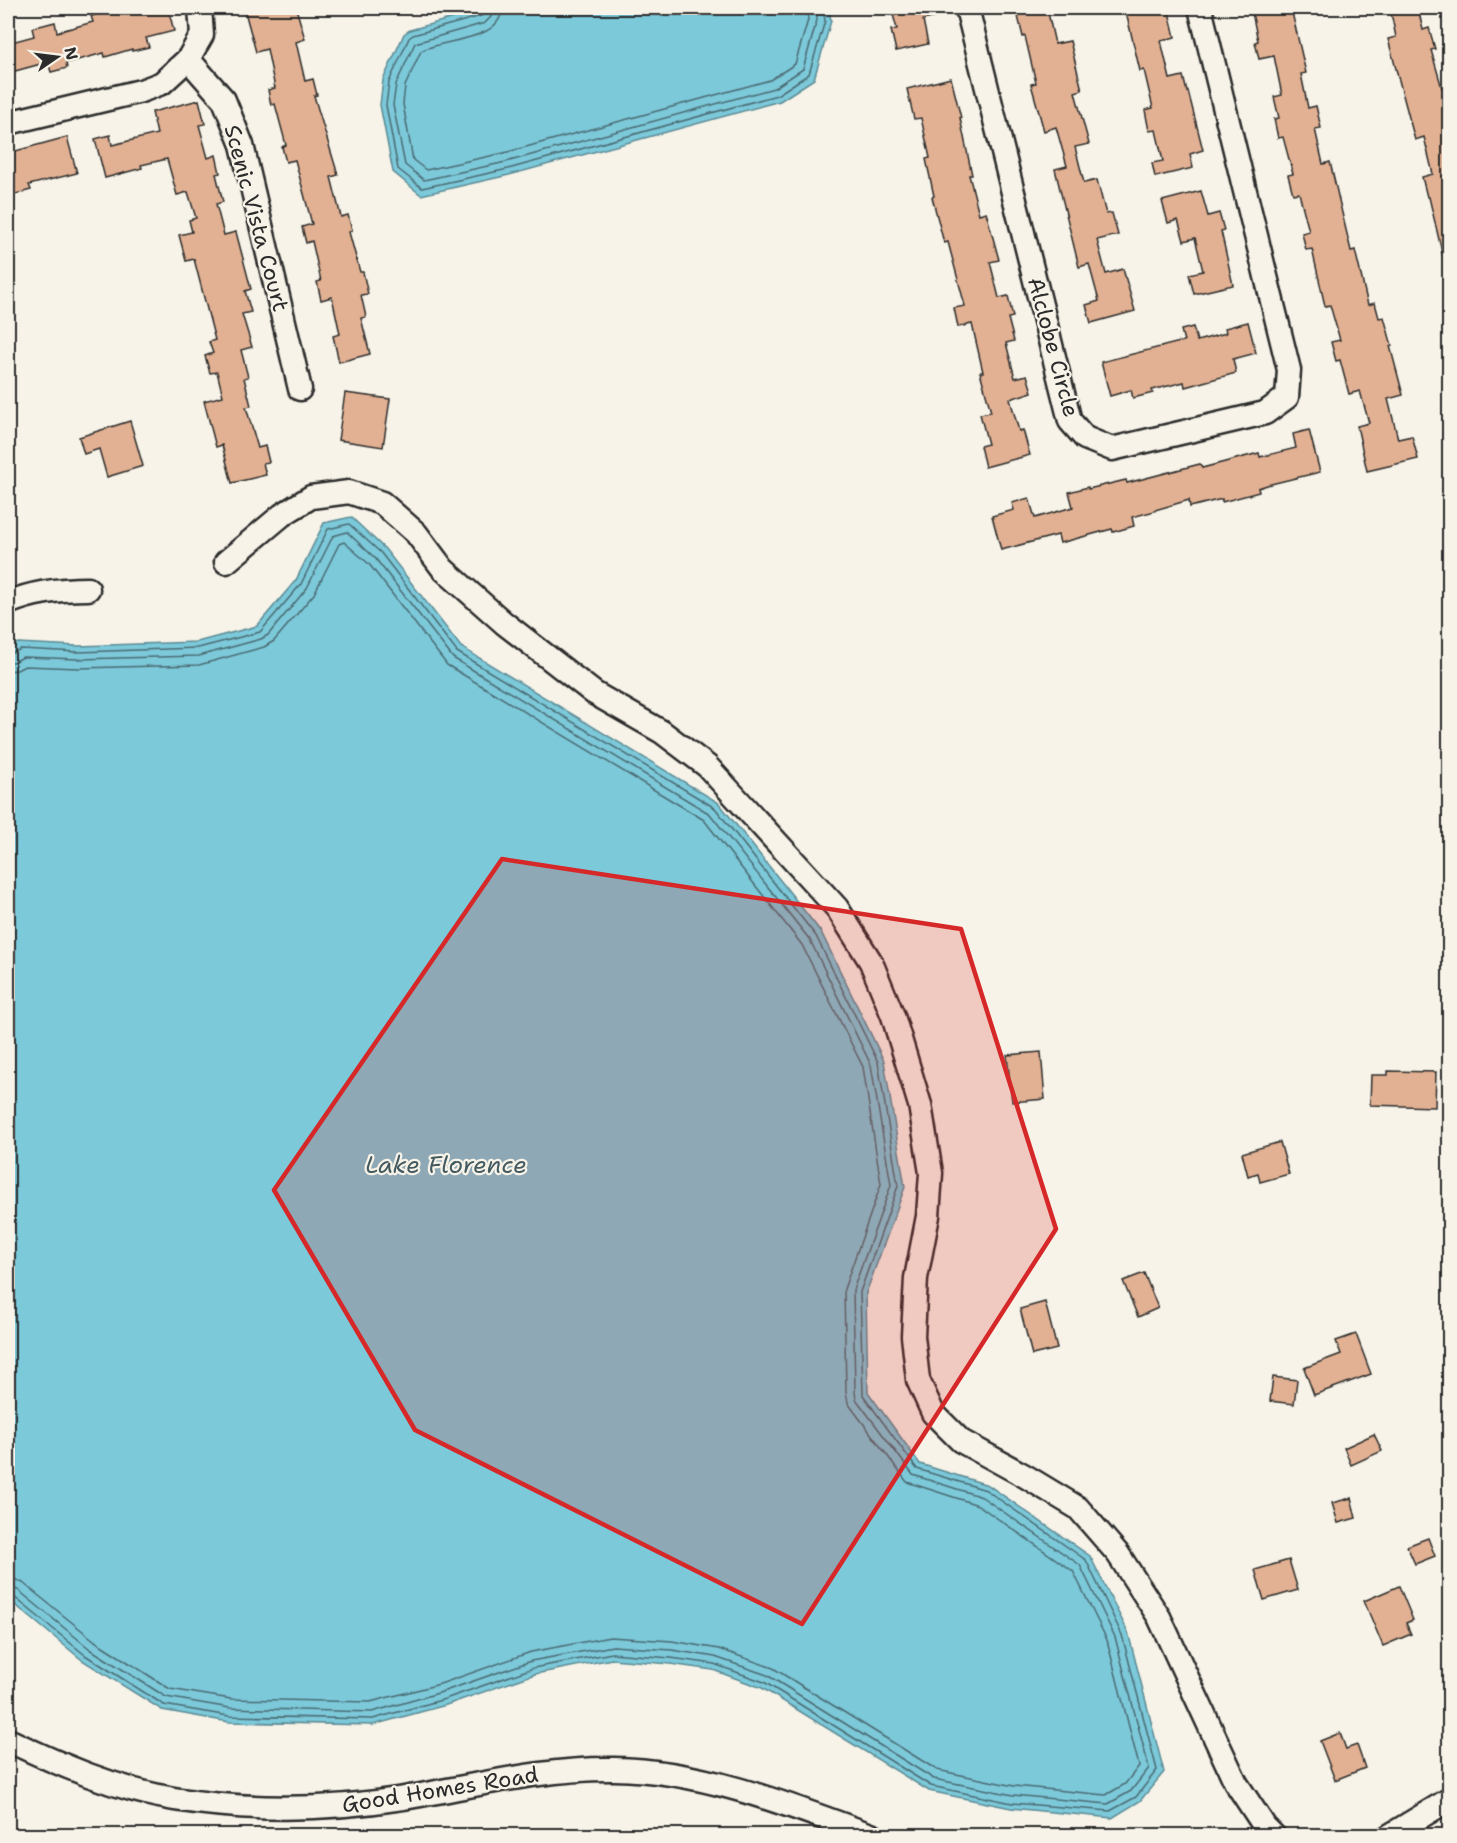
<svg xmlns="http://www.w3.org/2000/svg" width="1457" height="1843" font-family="'Shantell Sans',sans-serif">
<rect width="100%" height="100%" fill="#f7f3e8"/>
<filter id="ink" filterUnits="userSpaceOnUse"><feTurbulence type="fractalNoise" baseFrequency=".0167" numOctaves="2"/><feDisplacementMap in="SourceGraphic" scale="12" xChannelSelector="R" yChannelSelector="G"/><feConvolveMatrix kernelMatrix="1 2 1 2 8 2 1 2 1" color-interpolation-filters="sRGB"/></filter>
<g filter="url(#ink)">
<g fill="#7bc9da" stroke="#5b8a94" stroke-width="1.5">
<path d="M 489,8 L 829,8 L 831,21 L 814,79 L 780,101 L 509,175 L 421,195 L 393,172 L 380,105 L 383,80 L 404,34 L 410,30 Z"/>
<path d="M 351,517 L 385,549 L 461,647 L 719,803 L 821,932 L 884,1061 L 905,1187 L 866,1293 L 868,1392 L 920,1464 L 988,1485 L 1090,1556 L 1128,1632 L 1164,1772 L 1140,1801 L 1112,1818 L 1011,1808 L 929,1791 L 762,1688 L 713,1670 L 670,1664 L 612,1659 L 535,1674 L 446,1705 L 373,1725 L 229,1722 L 162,1710 L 82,1660 L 8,1599 L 8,650 L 18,643 L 78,646 L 197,642 L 257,626 L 296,580 L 324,523 Z"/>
</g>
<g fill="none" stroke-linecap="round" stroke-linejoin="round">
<g stroke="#4b6a71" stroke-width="1.5">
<path d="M 486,8 L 485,12 L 481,16 L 413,35 L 409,38 L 389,82 L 386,105 L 398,169 L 422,188 L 508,169 L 777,95 L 809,74 L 825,21 L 823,8"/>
<path d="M 493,8 L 491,17 L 485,23 L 415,43 L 396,84 L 393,105 L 405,165 L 424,180 L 506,162 L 774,88 L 803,69 L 817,20 L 816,8"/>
<path d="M 502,8 C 501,42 444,38 421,51 L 405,86 L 403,104 L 413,160 L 426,170 L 504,153 L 770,80 L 795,64 L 808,20 L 807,8"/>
<path d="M 8,655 L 21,649 L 78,652 L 198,648 L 260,632 L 301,584 L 328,529 L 349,524 L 381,553 L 457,652 L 715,808 L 816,936 L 878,1062 L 898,1186 L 860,1292 L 863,1395 L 917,1469 L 986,1490 L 1086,1560 L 1122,1635 L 1157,1770 L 1136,1797 L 1110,1811 L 1012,1803 L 931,1786 L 764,1682 L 714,1664 L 671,1658 L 612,1653 L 533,1668 L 445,1699 L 373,1719 L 229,1716 L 164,1705 L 85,1655 L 13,1596 L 8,1595"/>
<path d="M 8,662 L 14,662 L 23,657 L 78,659 L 199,656 L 261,639 L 268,635 L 307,588 L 333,536 L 347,532 L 375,558 L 453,658 L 710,814 L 810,940 L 871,1065 L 891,1185 L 853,1290 L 855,1392 L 856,1399 L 913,1475 L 982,1497 L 1080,1565 L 1115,1637 L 1149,1768 L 1131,1791 L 1108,1804 L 1013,1795 L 934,1779 L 767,1675 L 715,1657 L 672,1650 L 613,1646 L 531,1661 L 442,1692 L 372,1712 L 230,1708 L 166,1697 L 90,1649 L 18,1590 L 8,1587"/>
<path d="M 8,671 L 17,670 L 25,666 L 78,668 L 199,665 L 264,647 L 274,641 L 314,594 L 339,544 L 344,542 L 369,564 L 447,665 L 704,820 L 802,945 L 863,1067 L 881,1184 L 844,1289 L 846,1392 L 848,1403 L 907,1482 L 978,1505 L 1073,1571 L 1107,1640 L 1139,1766 L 1125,1784 L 1106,1795 L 1014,1786 L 937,1770 L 773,1668 L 719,1649 L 672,1641 L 610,1637 L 531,1652 L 440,1684 L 370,1702 L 231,1699 L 170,1689 L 95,1641 L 23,1583 L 15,1579 L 8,1578"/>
</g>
</g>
<g fill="#e2b193" stroke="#2b2b2b" stroke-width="1.5">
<path d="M 123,8 L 168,8 L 174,31 L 146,38 L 149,47 L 132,51 L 132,49 L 105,57 L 104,53 L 66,63 L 67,68 L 51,72 L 48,62 L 8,73 L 8,43 L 34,36 L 32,28 L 55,22 L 57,32 L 93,22 L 91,16 Z"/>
<path d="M 244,8 L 296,8 L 305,39 L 296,42 L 305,81 L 313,79 L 317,95 L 314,96 L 338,175 L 331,177 L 341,217 L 348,215 L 352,230 L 349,232 L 360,272 L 363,272 L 368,294 L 361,295 L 366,317 L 361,318 L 370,354 L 339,362 L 333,336 L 340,334 L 332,297 L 321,300 L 317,282 L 321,281 L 312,241 L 306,243 L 302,227 L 312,224 L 295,160 L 286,162 L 282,147 L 286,145 L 275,104 L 271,105 L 268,90 L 275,88 L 267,49 L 256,52 Z"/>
<path d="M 906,8 L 954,8 L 954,13 L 923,20 L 928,44 L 896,51 L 891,30 L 897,29 L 892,11 Z"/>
<path d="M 1016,8 L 1047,8 L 1055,44 L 1070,41 L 1082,90 L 1075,92 L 1089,144 L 1075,147 L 1084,183 L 1097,180 L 1106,214 L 1112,213 L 1118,235 L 1097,240 L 1106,274 L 1123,269 L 1135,311 L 1091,323 L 1086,305 L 1099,301 L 1089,264 L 1079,267 L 1055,169 L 1067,166 L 1056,127 L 1044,131 L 1031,84 L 1036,83 L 1025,36 L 1023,37 Z"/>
<path d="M 1125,8 L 1168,8 L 1175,37 L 1161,41 L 1170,79 L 1183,76 L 1187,92 L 1188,91 L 1203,150 L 1190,154 L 1193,168 L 1155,177 L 1152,163 L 1163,161 L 1156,130 L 1149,131 L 1145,110 L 1153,108 L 1144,70 L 1140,71 Z"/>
<path d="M 1251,8 L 1291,8 L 1306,73 L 1301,74 L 1308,108 L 1316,106 L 1321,128 L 1315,129 L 1323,164 L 1330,162 L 1351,251 L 1355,250 L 1368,305 L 1375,303 L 1379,318 L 1384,317 L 1392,346 L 1390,346 L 1403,395 L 1388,399 L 1398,439 L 1412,436 L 1418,459 L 1367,471 L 1357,426 L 1369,423 L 1360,391 L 1349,394 L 1340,360 L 1336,361 L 1331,342 L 1340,340 L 1330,305 L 1325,306 L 1312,249 L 1306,250 L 1302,233 L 1309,231 L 1299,193 L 1293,194 L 1288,175 L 1293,174 L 1283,137 L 1278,138 L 1274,119 L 1279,118 L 1274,97 L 1282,95 L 1274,56 L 1259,59 L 1255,42 L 1258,41 Z"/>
<path d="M 1390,8 L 1418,8 L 1423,30 L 1429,28 L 1435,49 L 1431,50 L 1442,88 L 1444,87 L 1449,107 L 1449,109 L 1446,110 L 1449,121 L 1449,261 L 1444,261 L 1429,197 L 1427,197 L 1422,177 L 1433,174 L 1424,137 L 1415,140 L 1388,39 L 1396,37 Z"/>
<path d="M 951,78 L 961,118 L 960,118 L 972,175 L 969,175 L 979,214 L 986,212 L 999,260 L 990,262 L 999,298 L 1008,296 L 1013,317 L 1008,318 L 1014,341 L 1006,343 L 1015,378 L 1027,375 L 1032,392 L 1010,399 L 1019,431 L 1023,430 L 1030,455 L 985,467 L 980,446 L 988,444 L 980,414 L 991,412 L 980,372 L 983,372 L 972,324 L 958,327 L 954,308 L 965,306 L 948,242 L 944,243 L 932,197 L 934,196 L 926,159 L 930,158 L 921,118 L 914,119 L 907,89 Z"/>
<path d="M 199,100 L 205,124 L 199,125 L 208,158 L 216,155 L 220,173 L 216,174 L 223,202 L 216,204 L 224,235 L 236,232 L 251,289 L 245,291 L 251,312 L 242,314 L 252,347 L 241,350 L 248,377 L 244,378 L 251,406 L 246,407 L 258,448 L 265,446 L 269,462 L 263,463 L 266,475 L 232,483 L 222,445 L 216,447 L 204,401 L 223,396 L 217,372 L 210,373 L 205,356 L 213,353 L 209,342 L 215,340 L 194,259 L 186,261 L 179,235 L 192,232 L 189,220 L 196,218 L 188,192 L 177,195 L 167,159 L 141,165 L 142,168 L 105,178 L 95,139 L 110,135 L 112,145 L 157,134 L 152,112 Z"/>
<path d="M 67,137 L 77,173 L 29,185 L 31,190 L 8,196 L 8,153 Z"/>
<path d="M 1201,191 L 1208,216 L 1219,213 L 1224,230 L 1221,231 L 1233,285 L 1194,294 L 1189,274 L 1203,271 L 1195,238 L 1184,241 L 1178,220 L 1168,223 L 1162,201 Z"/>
<path d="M 1248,322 L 1256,353 L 1233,359 L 1236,373 L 1185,387 L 1184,382 L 1152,390 L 1153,393 L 1133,398 L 1131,390 L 1110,396 L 1101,362 L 1184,341 L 1181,330 L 1193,327 L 1197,341 L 1226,333 L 1225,328 Z"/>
<path d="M 345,393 L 390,399 L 383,447 L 338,440 Z"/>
<path d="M 130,421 L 143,466 L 107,477 L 99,449 L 84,454 L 79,437 Z"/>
<path d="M 1309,430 L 1320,472 L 1267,485 L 1258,488 L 1259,492 L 1222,502 L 1222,499 L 1190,507 L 1189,500 L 1155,510 L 1155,511 L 1132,517 L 1134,526 L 1113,532 L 1112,529 L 1060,543 L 1058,535 L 1001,550 L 992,516 L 1014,510 L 1012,503 L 1029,498 L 1035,518 L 1073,507 L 1069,492 L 1088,487 L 1088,489 L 1126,480 L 1127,483 L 1200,464 L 1202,468 L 1259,453 L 1260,457 L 1296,448 L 1293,434 Z"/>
<path d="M 1041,1052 L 1045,1099 L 1012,1102 L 1007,1055 Z"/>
<path d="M 1388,1071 L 1436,1072 L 1435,1107 L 1370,1105 L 1371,1075 L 1388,1075 Z"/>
<path d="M 1280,1142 L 1289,1174 L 1260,1182 L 1258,1173 L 1248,1176 L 1242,1153 Z"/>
<path d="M 1144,1273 L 1158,1308 L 1138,1317 L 1123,1281 Z"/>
<path d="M 1045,1302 L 1057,1349 L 1032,1355 L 1020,1309 Z"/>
<path d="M 1356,1334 L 1371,1374 L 1314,1395 L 1304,1368 L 1341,1354 L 1336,1341 Z"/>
<path d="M 1273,1377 L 1297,1380 L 1294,1404 L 1270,1401 Z"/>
<path d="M 1374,1434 L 1382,1451 L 1351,1465 L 1344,1448 Z"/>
<path d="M 1351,1498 L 1356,1518 L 1338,1523 L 1332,1503 Z"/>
<path d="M 1428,1538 L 1435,1556 L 1415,1564 L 1407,1546 Z"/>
<path d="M 1289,1560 L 1298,1590 L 1264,1600 L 1255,1570 Z"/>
<path d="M 1399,1586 L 1413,1620 L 1406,1623 L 1411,1634 L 1383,1646 L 1364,1601 Z"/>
<path d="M 1340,1733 L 1346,1749 L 1357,1745 L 1365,1768 L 1335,1780 L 1320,1741 Z"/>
</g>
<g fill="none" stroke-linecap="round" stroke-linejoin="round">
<g stroke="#2b2b2b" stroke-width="27">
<g id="minor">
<path d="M 967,8 L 1070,421 L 1085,438 L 1112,449 L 1265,413 L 1287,397 L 1289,370 L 1200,8"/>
<path d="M 188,59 L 224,100 L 242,145 L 300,389"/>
<path d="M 8,123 L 141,91 L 162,83 L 188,59 L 202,35 L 200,8"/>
<path d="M 226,562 L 282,515 L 311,497 L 349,492 L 382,503 L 416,533 L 443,569 L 504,623 L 594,693 L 662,732 L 707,766 L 837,908 L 871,962 L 893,1016 L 920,1105 L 931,1173 L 928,1216 L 916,1278 L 913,1336 L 918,1380 L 933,1413 L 961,1441 L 1025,1476 L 1078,1508 L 1118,1554 L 1159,1617 L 1236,1783 L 1265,1827 L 1274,1836"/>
<path d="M 8,603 C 33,592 60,589 88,589"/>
<path d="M 8,1740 C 60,1765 116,1789 174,1799 C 250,1811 329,1810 404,1798 C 475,1786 543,1768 615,1769 C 702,1770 792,1806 873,1836"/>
<path d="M 1389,1836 L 1450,1799"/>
</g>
</g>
<use href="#minor" stroke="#f7f3e8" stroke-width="22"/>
</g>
</g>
<path fill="#d62828" fill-opacity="0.2" stroke="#d62828" stroke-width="4.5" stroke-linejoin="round" d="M 502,859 L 961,929 L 1056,1229 L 802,1624 L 415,1430 L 274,1190 Z"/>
<g text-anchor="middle" stroke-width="4.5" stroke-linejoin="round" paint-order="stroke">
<g font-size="22" fill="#2b2b2b" stroke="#f7f3e8">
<text transform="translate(257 218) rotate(75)" y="8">Scenic Vista Court</text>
<text transform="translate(1054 347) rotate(75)" y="8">Alclobe Circle</text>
<text transform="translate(440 1789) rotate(-9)" y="8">Good Homes Road</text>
</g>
<g font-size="24" font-style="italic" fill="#435a60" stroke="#f7f3e8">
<text x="446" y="1173">Lake Florence</text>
</g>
</g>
<rect width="1457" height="1843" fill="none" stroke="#f7f3e8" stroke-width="30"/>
<rect x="15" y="15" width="1427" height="1813" fill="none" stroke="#2b2b2b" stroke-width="2" filter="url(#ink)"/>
<g transform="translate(57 57) rotate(76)" stroke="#f7f3e8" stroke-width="4.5" paint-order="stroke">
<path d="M0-4.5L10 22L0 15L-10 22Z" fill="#2b2b2b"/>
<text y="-9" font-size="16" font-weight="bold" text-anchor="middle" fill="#2b2b2b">N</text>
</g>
</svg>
